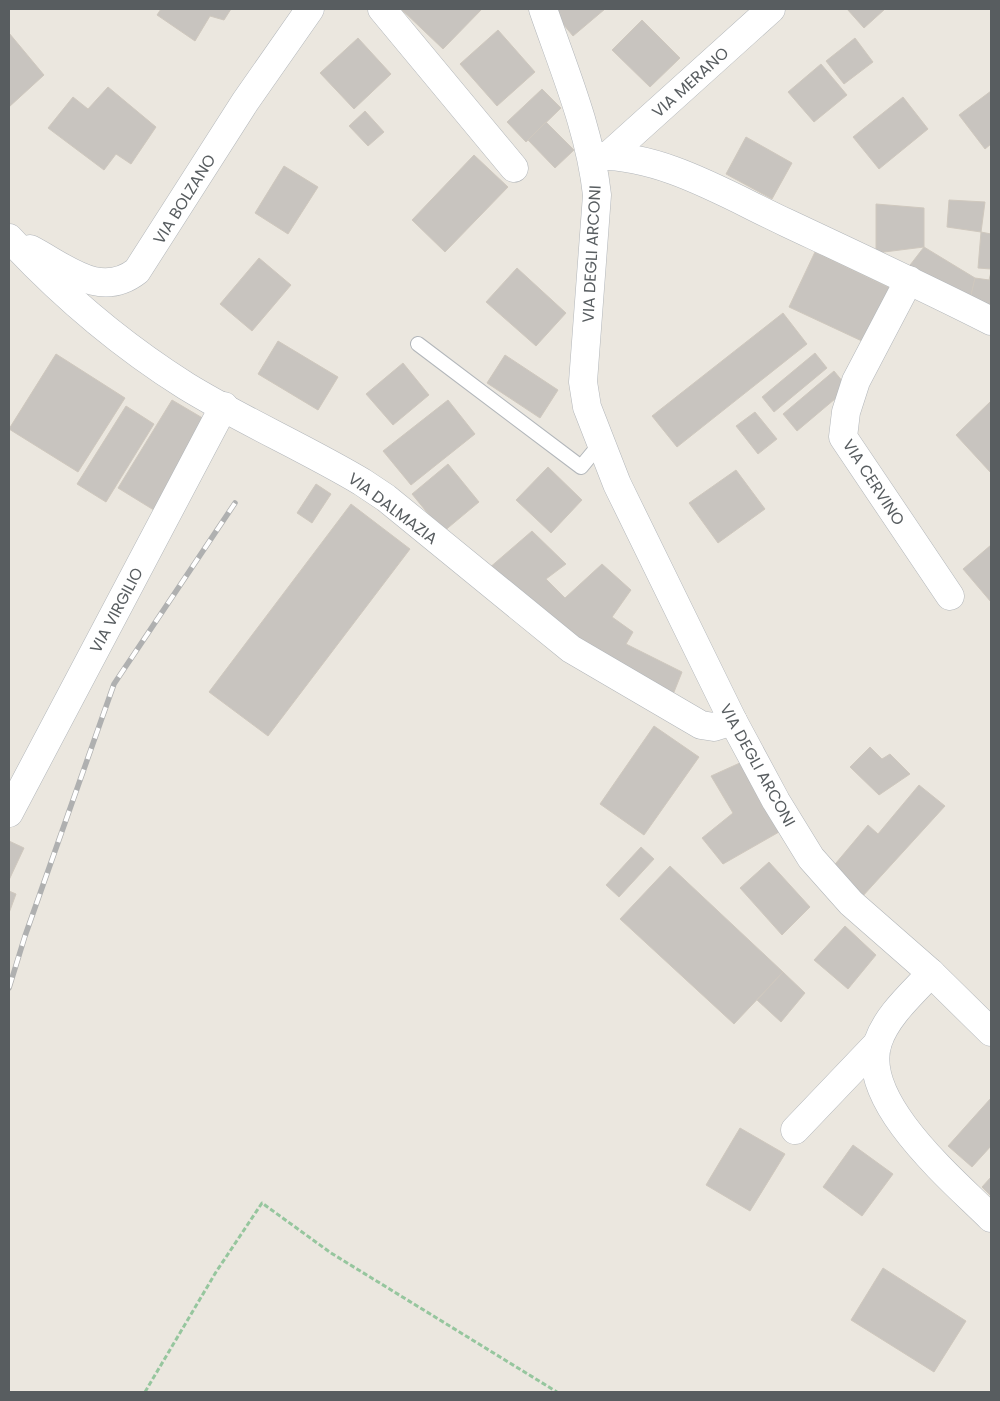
<svg xmlns="http://www.w3.org/2000/svg" width="1000" height="1401" font-family="Poppins,sans-serif">
<rect width="100%" height="100%" fill="#ebe7df"/>
<g fill="#c8c4bf" stroke="#cfc8be">
<path d="M 161,9 L 231,9 L 224,20 L 210,16 L 195,41 L 157,15 Z"/>
<path d="M 401,9 L 482,9 L 443,49 Z"/>
<path d="M 558,9 L 605,9 L 573,36 L 554,13 Z"/>
<path d="M 847,9 L 885,9 L 864,28 Z"/>
<path d="M 642,20 L 680,58 L 650,87 L 612,50 Z"/>
<path d="M 498,30 L 535,72 L 497,106 L 460,64 Z"/>
<path d="M 9,33 L 44,75 L 9,107 Z"/>
<path d="M 358,38 L 391,74 L 354,109 L 320,73 Z"/>
<path d="M 855,38 L 873,62 L 844,84 L 826,61 Z"/>
<path d="M 821,64 L 847,95 L 814,122 L 788,92 Z"/>
<path d="M 108,87 L 156,127 L 131,164 L 116,154 L 104,170 L 48,128 L 73,97 L 88,109 Z"/>
<path d="M 542,89 L 561,108 L 526,142 L 507,122 Z"/>
<path d="M 991,91 L 991,144 L 985,149 L 959,115 Z"/>
<path d="M 903,97 L 928,129 L 879,169 L 853,137 Z"/>
<path d="M 365,111 L 384,132 L 368,146 L 349,126 Z"/>
<path d="M 546,122 L 574,150 L 555,168 L 528,140 Z"/>
<path d="M 746,137 L 792,163 L 772,199 L 726,174 Z"/>
<path d="M 474,155 L 508,187 L 445,252 L 412,220 Z"/>
<path d="M 284,166 L 318,187 L 288,234 L 255,213 Z"/>
<path d="M 949,200 L 985,202 L 981,232 L 947,227 Z"/>
<path d="M 876,204 L 924,208 L 924,247 L 876,253 Z"/>
<path d="M 981,232 L 991,234 L 991,269 L 978,268 Z"/>
<path d="M 924,247 L 975,278 L 969,304 L 907,269 Z"/>
<path d="M 815,252 L 890,288 L 864,342 L 789,307 Z"/>
<path d="M 259,258 L 291,285 L 252,331 L 220,304 Z"/>
<path d="M 517,268 L 566,313 L 536,346 L 486,302 Z"/>
<path d="M 991,272 L 991,313 L 969,304 L 975,278 L 989,280 Z"/>
<path d="M 783,313 L 807,344 L 677,447 L 652,416 Z"/>
<path d="M 278,341 L 338,377 L 318,410 L 258,374 Z"/>
<path d="M 815,353 L 827,368 L 774,412 L 762,397 Z"/>
<path d="M 56,354 L 125,398 L 78,472 L 9,429 Z"/>
<path d="M 505,355 L 558,390 L 540,418 L 487,383 Z"/>
<path d="M 403,363 L 429,395 L 393,425 L 366,394 Z"/>
<path d="M 834,371 L 848,388 L 797,431 L 783,414 Z"/>
<path d="M 172,400 L 211,423 L 157,512 L 118,488 Z"/>
<path d="M 448,400 L 475,434 L 411,485 L 383,451 Z"/>
<path d="M 991,401 L 991,473 L 956,435 Z"/>
<path d="M 126,406 L 154,424 L 106,502 L 77,484 Z"/>
<path d="M 755,412 L 777,439 L 758,454 L 736,426 Z"/>
<path d="M 448,464 L 479,502 L 443,532 L 412,494 Z"/>
<path d="M 548,467 L 582,500 L 551,533 L 516,500 Z"/>
<path d="M 736,470 L 765,509 L 718,543 L 689,503 Z"/>
<path d="M 316,484 L 331,494 L 312,523 L 297,513 Z"/>
<path d="M 351,504 L 410,549 L 268,736 L 209,692 Z"/>
<path d="M 532,531 L 566,564 L 546,579 L 565,598 L 602,564 L 631,590 L 612,617 L 633,632 L 626,644 L 682,672 L 672,697 L 575,641 L 488,569 Z"/>
<path d="M 991,545 L 991,602 L 963,569 Z"/>
<path d="M 654,726 L 699,757 L 644,835 L 600,804 Z"/>
<path d="M 870,747 L 882,759 L 890,754 L 910,774 L 879,795 L 850,767 Z"/>
<path d="M 742,762 L 779,832 L 723,864 L 702,838 L 733,813 L 711,776 Z"/>
<path d="M 919,785 L 945,806 L 861,898 L 831,869 L 868,825 L 878,834 Z"/>
<path d="M 9,841 L 24,848 L 9,880 Z"/>
<path d="M 641,847 L 654,859 L 619,897 L 606,885 Z"/>
<path d="M 769,862 L 810,907 L 782,935 L 740,888 Z"/>
<path d="M 670,866 L 783,972 L 734,1024 L 620,919 Z"/>
<path d="M 9,891 L 16,894 L 9,913 Z"/>
<path d="M 845,926 L 876,955 L 848,989 L 814,960 Z"/>
<path d="M 783,972 L 805,993 L 781,1022 L 757,1000 Z"/>
<path d="M 991,1098 L 991,1146 L 972,1167 L 948,1146 Z"/>
<path d="M 740,1128 L 785,1154 L 750,1211 L 706,1185 Z"/>
<path d="M 853,1145 L 893,1174 L 862,1216 L 823,1187 Z"/>
<path d="M 991,1177 L 991,1196 L 982,1187 Z"/>
<path d="M 883,1268 L 966,1321 L 934,1372 L 851,1320 Z"/>
</g>
<g fill="none" stroke-linecap="round" stroke-linejoin="round">
<g stroke="#b2b6ba" stroke-width="16">
<path id="lane" d="M 418,344 L 581,467 L 600,444"/>
</g>
<g stroke="#b2b6ba" stroke-width="29">
<g id="street">
<path d="M 382,9 L 514,168"/>
<path d="M 543,9 C 564,70 590,130 597,195 L 583,382 L 587,407 L 617,484 L 733,721 L 776,801 L 811,858 L 851,903 L 931,973 L 991,1032"/>
<path d="M 609,155 L 771,9"/>
<path d="M 592,156 C 660,153 727,195 787,223 C 855,255 924,287 991,321"/>
<path d="M 9,238 C 61,294 121,345 186,386 C 243,421 305,448 362,482 L 386,498 L 571,649 L 701,725 L 714,727 L 733,721"/>
<path d="M 30,249 C 65,267 100,300 137,271 L 245,102 L 310,9"/>
<path d="M 909,280 L 856,381 L 846,412 L 843,437 L 950,596"/>
<path d="M 9,813 L 224,406"/>
<path d="M 931,973 C 913,993 887,1015 878,1042 C 858,1101 954,1181 991,1218"/>
<path d="M 795,1130 L 877,1044"/>
</g>
</g>
<path stroke="#96c69e" stroke-width="3" stroke-dasharray="5 2.5" stroke-linecap="butt" d="M 145,1392 L 216,1272 L 262,1203 L 331,1253 L 557,1392"/>
<use href="#lane" stroke="#fff" stroke-width="14"/>
<use href="#street" stroke="#fff" stroke-width="28"/>
<g stroke="#afb0b0" stroke-width="5.5">
<path id="rail" d="M 9,988 L 25,936 L 114,684 L 235,503"/>
</g>
<use href="#rail" stroke="#fff" stroke-width="4" stroke-dasharray="11" stroke-linecap="butt"/>
</g>
<g text-anchor="middle" stroke-width="4" stroke-linejoin="round" paint-order="stroke">
<g font-size="16" fill="#585d60" stroke="#fff">
<text transform="translate(690 82) rotate(-42)" y="6">VIA MERANO</text>
<text transform="translate(184 199) rotate(-58)" y="6">VIA BOLZANO</text>
<text transform="translate(591 254) rotate(-87)" y="6">VIA DEGLI ARCONI</text>
<text transform="translate(874 482) rotate(57)" y="6">VIA CERVINO</text>
<text transform="translate(393 508) rotate(37)" y="6">VIA DALMAZIA</text>
<text transform="translate(116 610) rotate(-62)" y="6">VIA VIRGILIO</text>
<text transform="translate(758 765) rotate(61)" y="6">VIA DEGLI ARCONI</text>
</g>
</g>
<rect width="1000" height="1401" fill="none" stroke="#585d60" stroke-width="20"/>
</svg>
